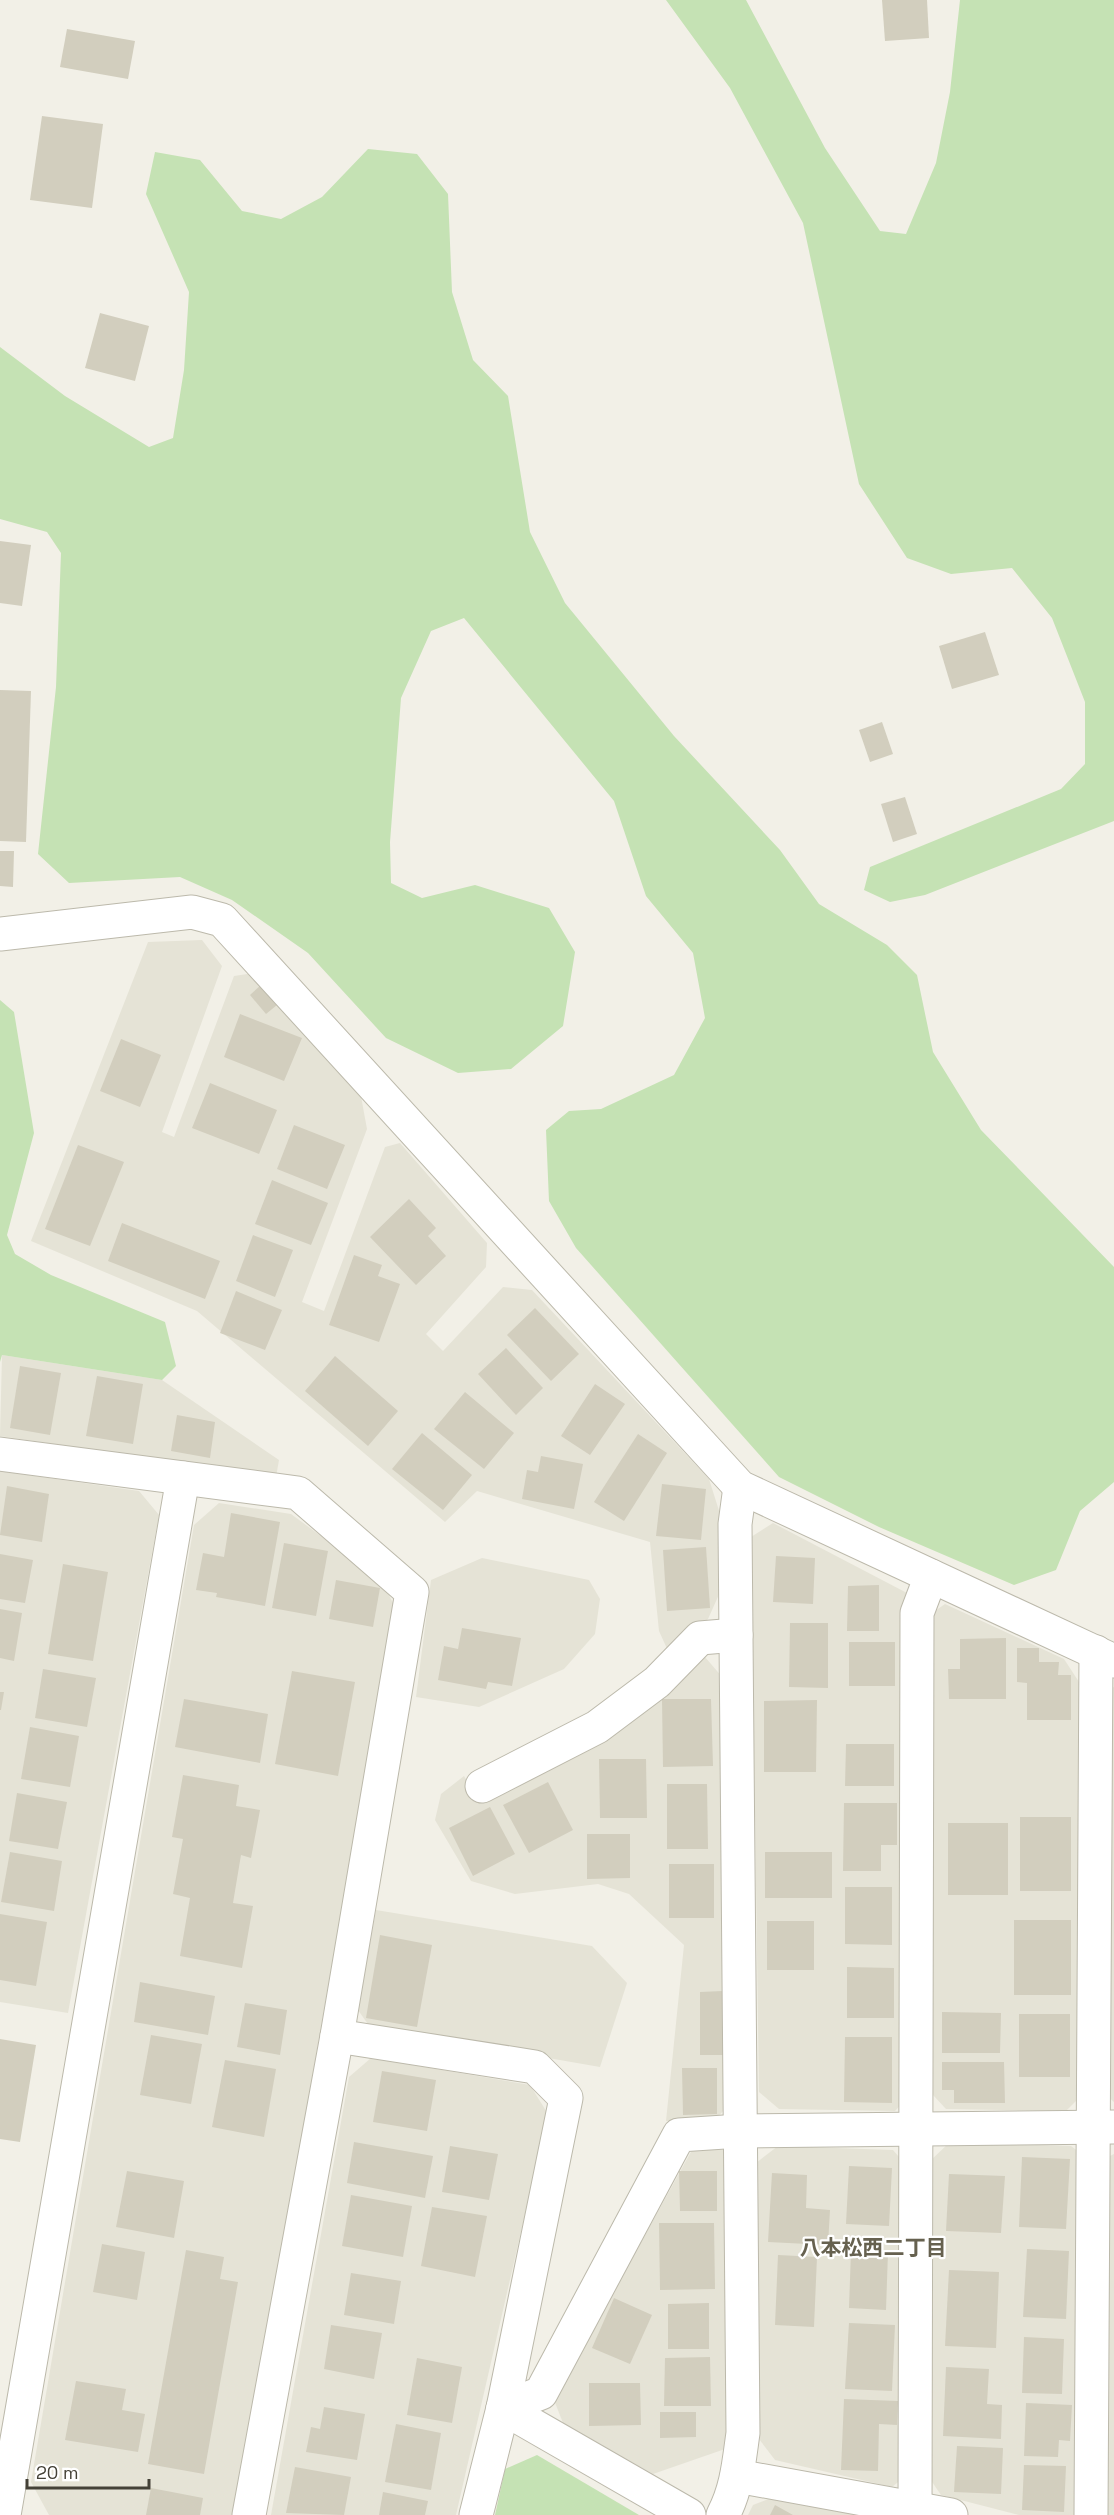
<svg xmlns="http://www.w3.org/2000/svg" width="1114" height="2515" font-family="'Space Grotesk','Noto Sans JP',sans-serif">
<rect width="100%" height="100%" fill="#f2f0e7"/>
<g fill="#e5e3d6">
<path d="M 202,940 L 222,966 L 162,1132 L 174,1137 L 234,976 L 254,973 L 360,1091 L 367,1129 L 302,1302 L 324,1311 L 385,1147 L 400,1143 L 487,1243 L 486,1267 L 426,1334 L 443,1351 L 503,1287 L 532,1290 L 709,1479 L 721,1517 L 721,1590 L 708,1619 L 669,1653 L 659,1631 L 650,1542 L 477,1491 L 445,1522 L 197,1311 L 31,1241 L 148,942 Z"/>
<path d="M 2,1355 L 162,1380 L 279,1460 L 276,1477 L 0,1436 Z"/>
<path d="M 0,1471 L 139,1491 L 159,1515 L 68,2013 L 0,2002 Z"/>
<path d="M 219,1503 L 291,1514 L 382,1581 L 395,1607 L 235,2515 L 49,2515 L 31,2482 L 194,1525 Z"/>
<path d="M 773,1523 L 907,1593 L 912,2093 L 895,2111 L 779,2109 L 759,2092 L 751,1537 Z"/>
<path d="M 482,1558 L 589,1580 L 600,1599 L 595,1634 L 564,1669 L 479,1707 L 416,1697 L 431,1580 Z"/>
<path d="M 945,1604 L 1064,1659 L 1081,1685 L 1083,2094 L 1066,2111 L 946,2109 L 933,2095 L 925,1618 Z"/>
<path d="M 705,1657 L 723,1678 L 726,2108 L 712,2123 L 666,2121 L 684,1945 L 629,1894 L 598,1884 L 515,1894 L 471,1881 L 435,1820 L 441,1794 L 464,1776 L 479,1801 L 601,1741 Z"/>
<path d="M 1114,1687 L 1114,2102 L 1103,2092 L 1100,1695 Z"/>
<path d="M 376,1910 L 592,1946 L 627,1983 L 600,2067 L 370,2027 L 358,2010 Z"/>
<path d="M 371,2058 L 530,2085 L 548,2114 L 456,2515 L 271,2515 L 349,2077 Z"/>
<path d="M 950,2142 L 1071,2146 L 1083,2155 L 1083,2515 L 1019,2515 L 941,2495 L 928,2476 L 929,2162 Z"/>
<path d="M 778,2146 L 893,2150 L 905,2164 L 908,2474 L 892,2487 L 775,2460 L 756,2435 L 756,2163 Z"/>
<path d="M 692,2150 L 725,2150 L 729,2409 L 725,2449 L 653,2474 L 563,2423 L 554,2400 Z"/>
<path d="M 1114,2154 L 1114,2515 L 1101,2515 L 1101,2223 L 1110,2156 Z"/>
<path d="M 779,2495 L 866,2515 L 748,2515 L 753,2505 Z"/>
</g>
<g fill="#c5e2b4">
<path d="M 666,0 L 746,0 L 825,148 L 880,231 L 906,234 L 936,163 L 950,92 L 960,0 L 1114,0 L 1114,821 L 925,895 L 890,902 L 864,890 L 870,867 L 1061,789 L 1085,764 L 1085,702 L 1052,618 L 1012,568 L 951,574 L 907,558 L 859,484 L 803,223 L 730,88 Z"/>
<path d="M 368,149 L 417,154 L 448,194 L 452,292 L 473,360 L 508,396 L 530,532 L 565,603 L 674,736 L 780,850 L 819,904 L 887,945 L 917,975 L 933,1052 L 981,1130 L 1114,1267 L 1114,1482 L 1080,1511 L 1056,1570 L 1014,1585 L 879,1527 L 779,1477 L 576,1248 L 549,1201 L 546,1130 L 569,1111 L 601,1109 L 674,1075 L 705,1018 L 693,953 L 646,896 L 614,801 L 464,618 L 431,631 L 401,698 L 390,842 L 391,883 L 422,898 L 475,885 L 549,908 L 575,952 L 563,1026 L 511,1069 L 458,1073 L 386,1038 L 308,953 L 232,900 L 180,877 L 69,883 L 38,854 L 56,687 L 61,553 L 47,532 L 0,519 L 0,347 L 65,396 L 149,447 L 173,438 L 184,370 L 189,292 L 146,194 L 155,152 L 200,160 L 242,211 L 281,219 L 322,197 Z"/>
<path d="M 0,1000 L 14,1012 L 34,1133 L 7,1235 L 15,1254 L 51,1275 L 165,1322 L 176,1366 L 162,1380 L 2,1355 L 0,1362 Z"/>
<path d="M 537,2455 L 639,2515 L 495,2515 L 505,2469 Z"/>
</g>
<g fill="#d2cebe">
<path d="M 882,0 L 927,0 L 929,38 L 885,41 Z"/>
<path d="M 67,29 L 135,41 L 128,79 L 60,67 Z"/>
<path d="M 42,116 L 103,124 L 92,208 L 30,200 Z"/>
<path d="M 100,313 L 149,326 L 135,381 L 85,368 Z"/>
<path d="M 0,541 L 31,545 L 22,606 L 0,603 Z"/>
<path d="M 985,632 L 999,675 L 952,689 L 939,646 Z"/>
<path d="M 0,690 L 31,691 L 26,842 L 0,841 Z"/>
<path d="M 882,722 L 893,754 L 870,762 L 859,730 Z"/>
<path d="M 905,797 L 917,834 L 893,842 L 881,804 Z"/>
<path d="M 0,851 L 14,851 L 13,887 L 0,886 Z"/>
<path d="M 261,985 L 277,1005 L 266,1014 L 250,995 Z"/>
<path d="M 240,1014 L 302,1038 L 284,1081 L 224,1057 Z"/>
<path d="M 121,1039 L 161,1055 L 140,1107 L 100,1091 Z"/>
<path d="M 210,1083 L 277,1110 L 259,1154 L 192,1128 Z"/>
<path d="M 294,1125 L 345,1145 L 327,1189 L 277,1169 Z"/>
<path d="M 78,1145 L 124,1162 L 90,1246 L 45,1229 Z"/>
<path d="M 272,1180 L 328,1203 L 311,1245 L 255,1224 Z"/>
<path d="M 409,1199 L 436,1228 L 428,1236 L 446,1256 L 416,1285 L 370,1237 Z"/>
<path d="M 122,1223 L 220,1261 L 205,1299 L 108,1261 Z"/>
<path d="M 253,1235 L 293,1250 L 275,1297 L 236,1281 Z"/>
<path d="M 354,1255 L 382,1265 L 378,1276 L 400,1284 L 379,1342 L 329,1325 Z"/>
<path d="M 236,1291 L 282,1310 L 265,1350 L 220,1333 Z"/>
<path d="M 535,1308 L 579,1354 L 551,1381 L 507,1335 Z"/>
<path d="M 506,1348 L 543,1388 L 516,1415 L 478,1374 Z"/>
<path d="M 335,1356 L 398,1411 L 368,1446 L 305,1391 Z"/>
<path d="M 20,1366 L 61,1373 L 50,1435 L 10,1428 Z"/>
<path d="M 97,1376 L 143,1384 L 133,1444 L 86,1436 Z"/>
<path d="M 595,1384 L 625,1404 L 590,1455 L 561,1436 Z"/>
<path d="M 465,1392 L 514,1433 L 484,1469 L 434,1429 Z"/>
<path d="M 177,1415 L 215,1422 L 210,1458 L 171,1451 Z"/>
<path d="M 422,1433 L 472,1475 L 443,1510 L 392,1469 Z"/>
<path d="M 638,1434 L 667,1453 L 624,1521 L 594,1502 Z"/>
<path d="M 541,1456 L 583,1464 L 574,1509 L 522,1499 L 527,1470 L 538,1472 Z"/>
<path d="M 662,1484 L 706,1489 L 701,1540 L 656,1536 Z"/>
<path d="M 7,1486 L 49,1494 L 42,1542 L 0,1535 Z"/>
<path d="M 231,1513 L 280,1522 L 265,1606 L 216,1597 L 217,1593 L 196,1590 L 203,1553 L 224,1557 Z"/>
<path d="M 284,1543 L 328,1551 L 316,1616 L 272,1608 Z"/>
<path d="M 706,1547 L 710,1608 L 667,1611 L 663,1550 Z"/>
<path d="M 0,1554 L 33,1560 L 25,1603 L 0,1599 Z"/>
<path d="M 776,1556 L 815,1558 L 813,1604 L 773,1602 Z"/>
<path d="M 63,1564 L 108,1572 L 93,1661 L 48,1654 Z"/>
<path d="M 336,1580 L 380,1588 L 373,1627 L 329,1619 Z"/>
<path d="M 879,1585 L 879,1631 L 847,1631 L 848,1586 Z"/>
<path d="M 0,1609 L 22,1613 L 14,1661 L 0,1658 Z"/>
<path d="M 790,1623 L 828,1623 L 828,1688 L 789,1687 Z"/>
<path d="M 462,1628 L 521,1638 L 512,1686 L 488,1682 L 486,1689 L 438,1680 L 444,1646 L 458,1649 Z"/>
<path d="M 1006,1638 L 1006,1699 L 949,1699 L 948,1669 L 960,1669 L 960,1639 Z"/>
<rect x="849" y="1642" width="46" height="44"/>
<path d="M 1017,1648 L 1039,1648 L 1039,1662 L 1059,1662 L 1058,1675 L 1071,1675 L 1071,1720 L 1027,1720 L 1027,1683 L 1017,1682 Z"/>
<path d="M 43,1669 L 96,1678 L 87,1727 L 35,1718 Z"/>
<path d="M 292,1671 L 355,1682 L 338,1776 L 275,1764 Z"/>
<path d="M 0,1692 L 4,1692 L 1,1710 L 0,1710 Z"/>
<path d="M 184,1699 L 268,1714 L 260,1763 L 175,1747 Z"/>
<path d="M 662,1699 L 711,1699 L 713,1766 L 663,1767 Z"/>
<path d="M 817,1700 L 816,1772 L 764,1772 L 764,1701 Z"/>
<path d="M 30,1727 L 79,1736 L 70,1787 L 21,1779 Z"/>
<path d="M 846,1744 L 894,1744 L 894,1786 L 845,1786 Z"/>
<path d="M 599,1759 L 646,1759 L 647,1818 L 600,1818 Z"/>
<path d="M 183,1775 L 239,1785 L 236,1806 L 260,1810 L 251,1858 L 241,1855 L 233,1903 L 253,1906 L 242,1968 L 180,1956 L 190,1898 L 173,1894 L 183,1839 L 172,1837 Z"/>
<path d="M 548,1782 L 573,1830 L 529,1853 L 503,1805 Z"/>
<path d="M 667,1784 L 707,1784 L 708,1849 L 667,1849 Z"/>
<path d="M 17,1793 L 67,1802 L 58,1849 L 9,1841 Z"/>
<path d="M 844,1803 L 897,1803 L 897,1845 L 881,1845 L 881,1871 L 843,1871 Z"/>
<path d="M 490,1807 L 515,1854 L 473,1876 L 449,1828 Z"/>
<rect x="1020" y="1817" width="51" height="74"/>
<rect x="948" y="1823" width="60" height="72"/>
<path d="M 587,1834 L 630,1834 L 630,1878 L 587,1879 Z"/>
<path d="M 10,1852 L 62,1861 L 54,1911 L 1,1902 Z"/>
<rect x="765" y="1852" width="67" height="46"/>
<rect x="669" y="1864" width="45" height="54"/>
<path d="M 845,1887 L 892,1887 L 892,1945 L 845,1944 Z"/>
<path d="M 0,1914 L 47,1922 L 36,1986 L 0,1980 Z"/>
<rect x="1014" y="1920" width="57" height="75"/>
<rect x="767" y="1921" width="47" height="49"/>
<path d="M 380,1935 L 432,1945 L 417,2027 L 366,2018 Z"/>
<path d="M 847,1967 L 894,1968 L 894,2018 L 847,2018 Z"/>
<path d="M 140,1982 L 215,1996 L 208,2035 L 134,2022 Z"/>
<path d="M 723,1991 L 723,2055 L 700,2055 L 700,1992 Z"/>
<path d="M 245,2003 L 287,2010 L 280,2055 L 237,2047 Z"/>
<path d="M 942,2012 L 1001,2013 L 1000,2053 L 942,2053 Z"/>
<rect x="1019" y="2014" width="51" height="63"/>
<path d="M 151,2035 L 202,2044 L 191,2104 L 140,2095 Z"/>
<path d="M 845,2037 L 892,2037 L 892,2103 L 844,2102 Z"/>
<path d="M 0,2039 L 36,2045 L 20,2142 L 0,2139 Z"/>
<path d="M 225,2060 L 276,2069 L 264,2137 L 212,2127 Z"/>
<path d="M 942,2062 L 1004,2062 L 1005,2103 L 954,2103 L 954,2090 L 942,2090 Z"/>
<path d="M 682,2068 L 717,2068 L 717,2114 L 683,2115 Z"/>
<path d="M 382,2071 L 436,2080 L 427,2131 L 373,2122 Z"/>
<path d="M 354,2142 L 433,2156 L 425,2198 L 347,2183 Z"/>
<path d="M 450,2146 L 498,2154 L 489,2200 L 442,2192 Z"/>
<path d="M 1022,2157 L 1070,2159 L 1066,2229 L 1019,2227 Z"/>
<path d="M 849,2166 L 892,2168 L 889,2226 L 846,2224 Z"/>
<path d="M 127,2171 L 184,2181 L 174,2238 L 116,2227 Z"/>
<path d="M 679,2171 L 717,2171 L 717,2211 L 680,2211 Z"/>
<path d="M 772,2173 L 807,2175 L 806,2208 L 830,2210 L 828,2245 L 768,2242 Z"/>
<path d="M 949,2174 L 1005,2176 L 1001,2233 L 946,2231 Z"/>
<path d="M 351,2195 L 412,2206 L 403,2257 L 342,2246 Z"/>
<path d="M 432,2207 L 487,2216 L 475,2277 L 421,2266 Z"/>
<path d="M 659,2223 L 714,2223 L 715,2289 L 660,2290 Z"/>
<path d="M 102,2244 L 145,2252 L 137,2300 L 93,2292 Z"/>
<path d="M 1027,2249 L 1069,2251 L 1066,2319 L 1023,2317 Z"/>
<path d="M 186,2250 L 224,2257 L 220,2279 L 238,2282 L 204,2474 L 148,2464 Z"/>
<path d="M 851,2251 L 888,2252 L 886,2310 L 849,2308 Z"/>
<path d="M 778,2255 L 817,2257 L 814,2327 L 775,2325 Z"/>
<path d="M 949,2270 L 999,2272 L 996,2348 L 945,2346 Z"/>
<path d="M 351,2273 L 401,2281 L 394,2324 L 344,2315 Z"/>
<path d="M 614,2298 L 652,2315 L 630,2364 L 592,2348 Z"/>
<path d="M 709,2303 L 709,2349 L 668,2349 L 668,2304 Z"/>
<path d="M 849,2323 L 895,2325 L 892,2391 L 845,2389 Z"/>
<path d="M 331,2325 L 382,2333 L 374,2379 L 324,2369 Z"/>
<path d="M 1024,2337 L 1064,2339 L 1062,2394 L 1022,2393 Z"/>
<path d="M 710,2357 L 711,2406 L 664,2406 L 665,2358 Z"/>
<path d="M 417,2358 L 462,2367 L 452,2423 L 407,2415 Z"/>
<path d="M 946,2367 L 989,2369 L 987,2404 L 1002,2405 L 1001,2439 L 943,2436 Z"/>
<path d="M 76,2381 L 126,2389 L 122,2410 L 145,2414 L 138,2452 L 65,2440 Z"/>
<path d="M 589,2383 L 640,2383 L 641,2425 L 589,2426 Z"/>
<path d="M 844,2399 L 898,2401 L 897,2425 L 879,2424 L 878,2471 L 841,2470 Z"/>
<path d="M 1026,2403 L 1072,2405 L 1070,2441 L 1059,2440 L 1058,2457 L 1024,2456 Z"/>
<path d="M 324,2407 L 365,2414 L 357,2460 L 306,2452 L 311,2427 L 320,2429 Z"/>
<path d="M 660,2412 L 696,2412 L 696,2437 L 660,2438 Z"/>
<path d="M 396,2424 L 441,2433 L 431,2490 L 385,2482 Z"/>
<path d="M 957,2446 L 1003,2448 L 1001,2494 L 954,2492 Z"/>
<path d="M 1024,2465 L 1066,2466 L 1064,2512 L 1022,2510 Z"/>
<path d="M 295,2467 L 351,2477 L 344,2515 L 286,2513 Z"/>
<path d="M 151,2488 L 203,2498 L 200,2515 L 146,2515 Z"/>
<path d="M 383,2492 L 428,2501 L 425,2515 L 379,2515 Z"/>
<path d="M 775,2505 L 793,2515 L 770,2515 Z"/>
</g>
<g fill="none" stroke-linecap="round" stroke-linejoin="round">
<g stroke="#bcb9ab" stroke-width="35">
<g id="minor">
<path d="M 0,934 L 192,912 L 222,920 L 740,1487 L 1114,1661"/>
<path d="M 0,1454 L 298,1493 L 412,1592 L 337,2036 L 249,2515"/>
<path d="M 482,1786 L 597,1727 L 657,1682 L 700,1638 L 736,1635"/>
<path d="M 337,2036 L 535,2067 L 566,2098 L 503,2408 L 476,2515"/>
<path d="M 503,2408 L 541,2393 L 679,2135 L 740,2131 L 1114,2127"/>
<path d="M 503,2408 L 689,2515"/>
<path d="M 737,2476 L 951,2515"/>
<path d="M 915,2509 L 917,1613 L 931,1576"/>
<path d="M 4,2515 L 183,1478"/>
<path d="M 723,2515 C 737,2489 739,2461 743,2433 L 735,1524 L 740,1487"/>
<path d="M 1091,2515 L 1096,1652"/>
</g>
</g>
<use href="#minor" stroke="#fff" stroke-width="33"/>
</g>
<g text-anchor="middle" stroke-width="4.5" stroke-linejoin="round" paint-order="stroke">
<g font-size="21" font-weight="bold" fill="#66614f" stroke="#fff">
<text x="873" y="2255">八本松西二丁目</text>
</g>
</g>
<path d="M27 2479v9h122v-9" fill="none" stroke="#444137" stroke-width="3"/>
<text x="36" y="2479" font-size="18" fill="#444137" stroke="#ffffff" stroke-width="4.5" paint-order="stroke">20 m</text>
</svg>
